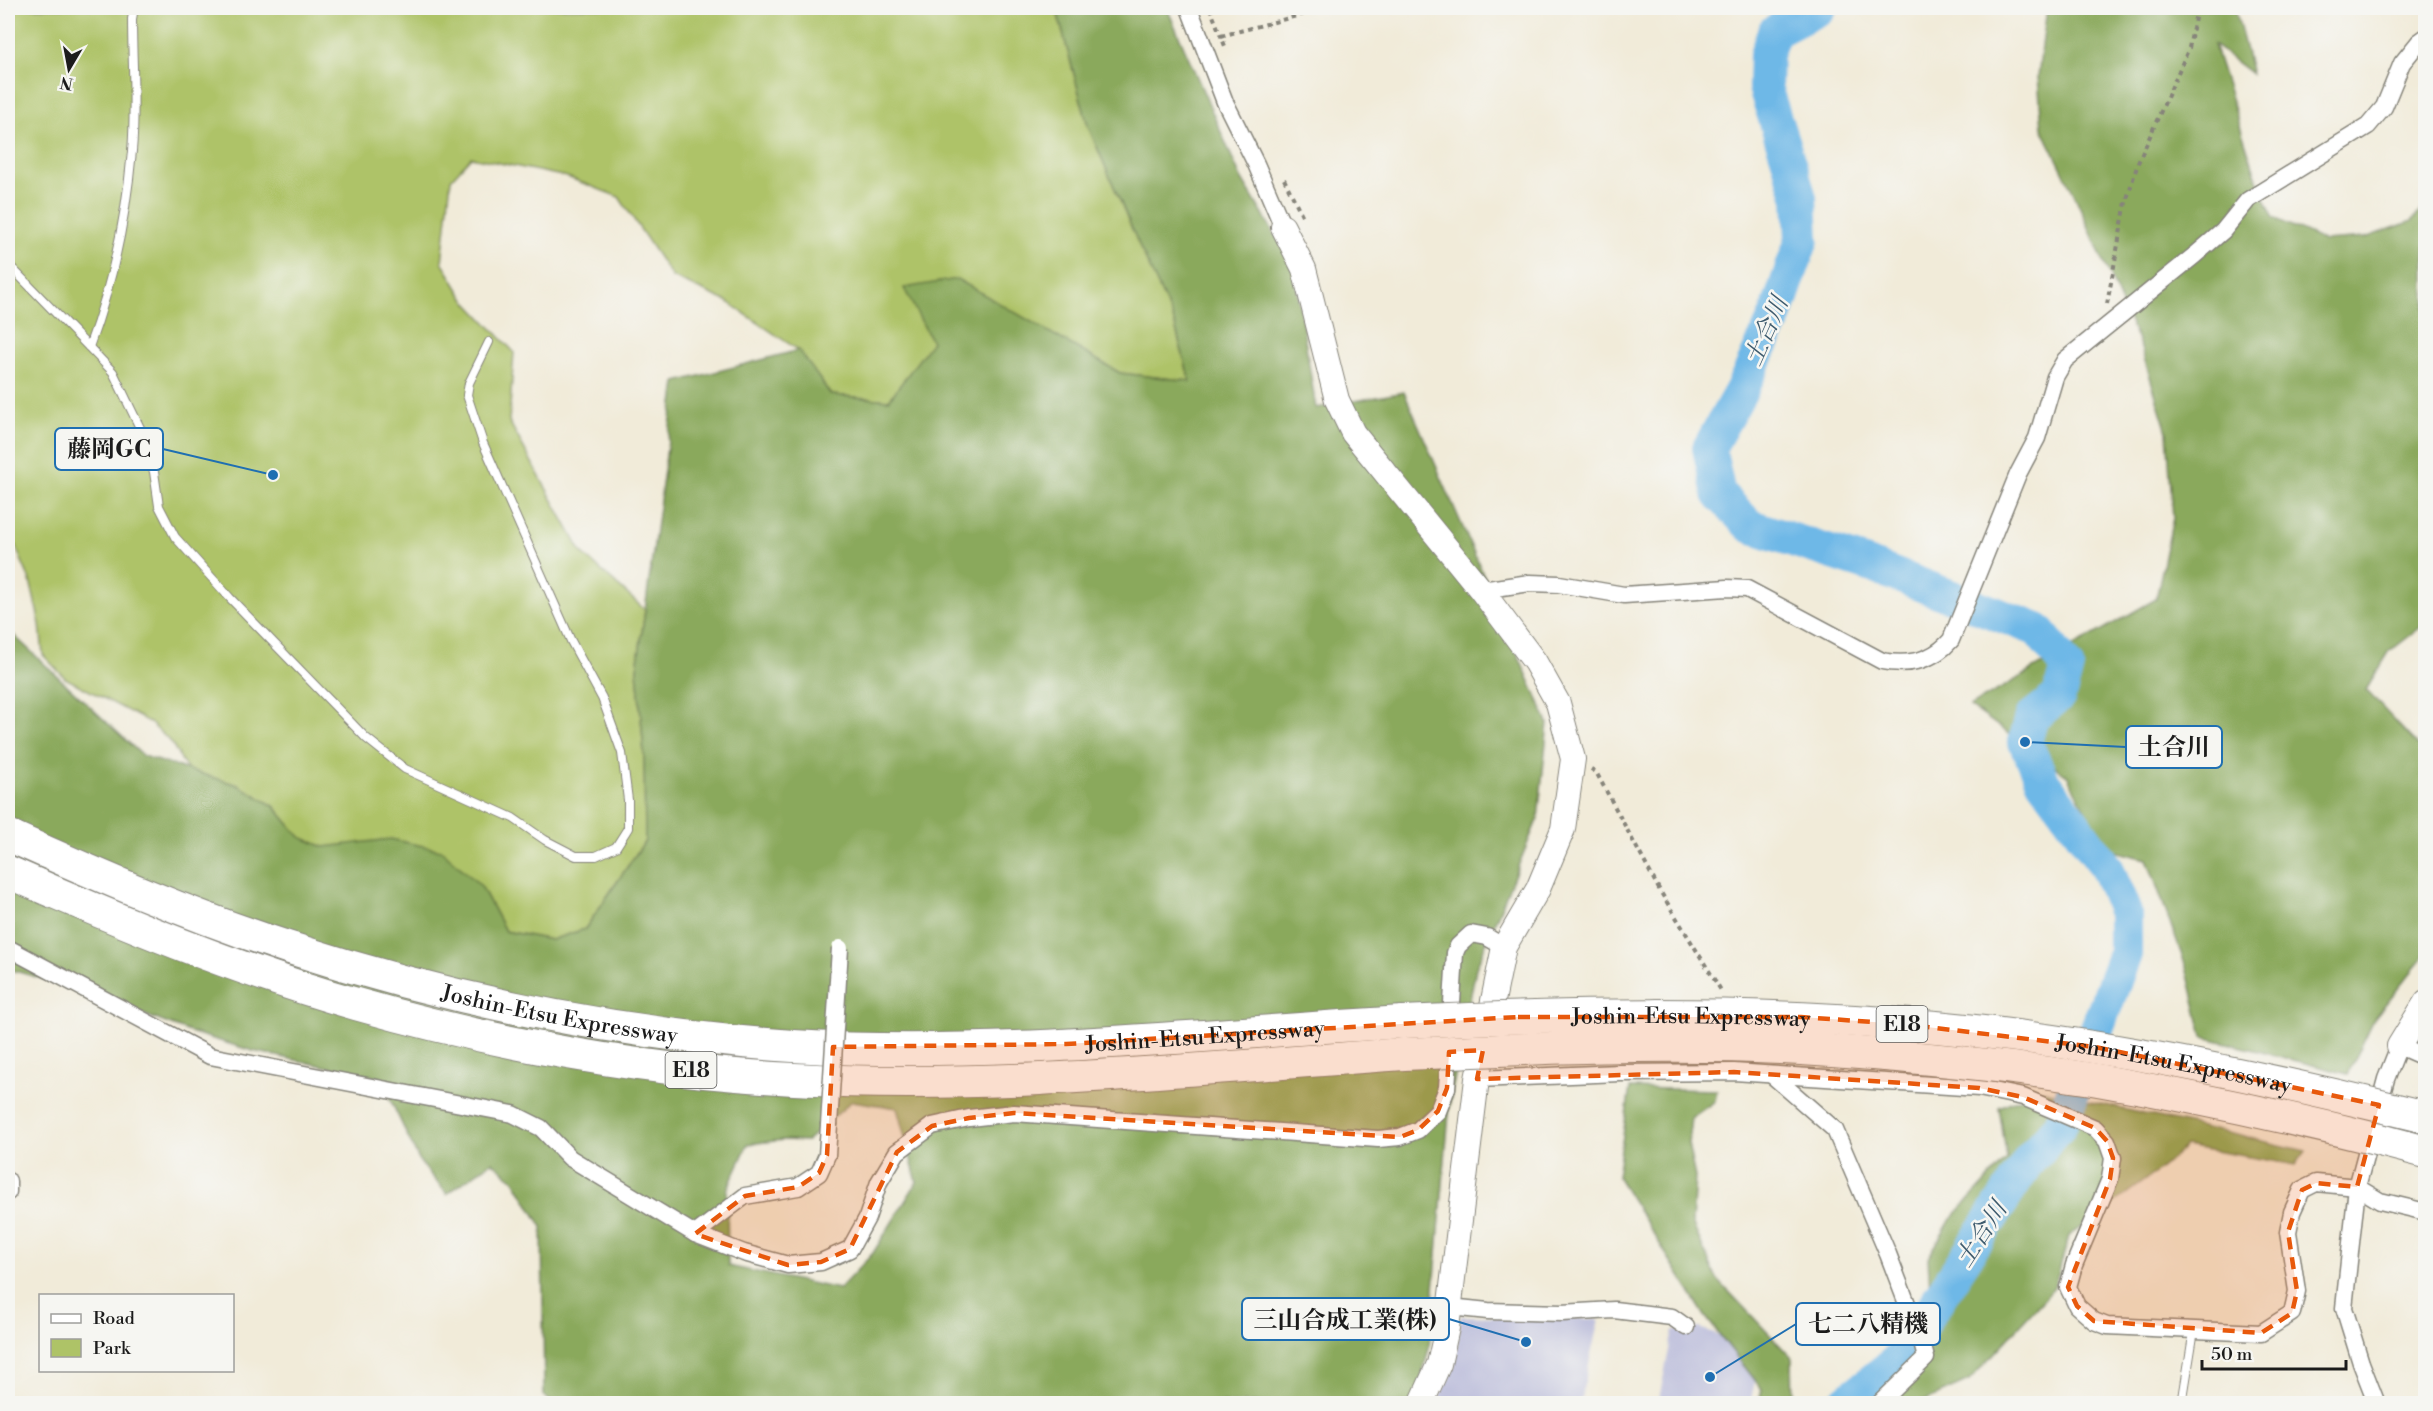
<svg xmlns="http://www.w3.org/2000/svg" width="2433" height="1411" font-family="'Libre Bodoni','Noto Serif JP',serif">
<rect width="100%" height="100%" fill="#f6f6f2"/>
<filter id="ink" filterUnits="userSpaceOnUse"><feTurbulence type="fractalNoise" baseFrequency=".0167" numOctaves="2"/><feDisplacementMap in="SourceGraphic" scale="12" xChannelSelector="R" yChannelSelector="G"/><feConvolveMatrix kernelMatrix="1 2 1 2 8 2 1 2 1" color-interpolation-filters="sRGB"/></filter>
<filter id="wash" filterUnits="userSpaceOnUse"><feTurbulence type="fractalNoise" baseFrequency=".008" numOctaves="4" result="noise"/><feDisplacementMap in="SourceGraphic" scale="24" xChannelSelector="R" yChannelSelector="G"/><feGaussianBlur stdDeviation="1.35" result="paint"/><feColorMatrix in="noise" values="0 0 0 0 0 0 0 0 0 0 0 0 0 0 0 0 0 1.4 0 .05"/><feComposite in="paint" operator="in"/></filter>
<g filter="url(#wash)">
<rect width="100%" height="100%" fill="#f1ebd9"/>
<g fill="#c1c2dd">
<path d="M 1461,1316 L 1599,1319 L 1580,1403 L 1437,1404 L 1455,1365 Z"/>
<path d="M 1700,1328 L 1762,1350 L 1750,1403 L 1658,1404 L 1673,1330 Z"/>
</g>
<path fill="#aec367" stroke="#657042" stroke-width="1.5" d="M 8,8 L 1054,8 L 1057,11 L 1088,126 L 1139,245 L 1173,318 L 1190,381 L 1120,373 L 1047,332 L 933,342 L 889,400 L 831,395 L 798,350 L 726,301 L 672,277 L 619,197 L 567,177 L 471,157 L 451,179 L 442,262 L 465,300 L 514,352 L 509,421 L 582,553 L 645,610 L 637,669 L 644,753 L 645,841 L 585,929 L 551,940 L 505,931 L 481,886 L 346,846 L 324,847 L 300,837 L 274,806 L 238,785 L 188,771 L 171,742 L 149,722 L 65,678 L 43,655 L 40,624 L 30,580 L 8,529 Z"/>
<g fill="#8aa95c" stroke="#53623c" stroke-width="1.5" fill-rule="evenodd">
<path d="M 1054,8 L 1167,8 L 1241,178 L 1293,265 L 1316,408 L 1404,392 L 1548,723 L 1538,818 L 1476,968 L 1450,1101 L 1429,1348 L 1415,1403 L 553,1403 L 544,1396 L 542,1227 L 514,1180 L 492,1162 L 447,1194 L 420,1162 L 380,1078 L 253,1051 L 190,1032 L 65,985 L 8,969 L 8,630 L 143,756 L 238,785 L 274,806 L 300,837 L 324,847 L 391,839 L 441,850 L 481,886 L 505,931 L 551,940 L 585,929 L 645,841 L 644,753 L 637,669 L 676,382 L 799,350 L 831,395 L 889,400 L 932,342 L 904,288 L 957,279 L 1120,373 L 1190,381 L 1173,318 L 1139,245 L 1088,126 L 1057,11 ZM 852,1101 L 897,1108 L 917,1182 L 873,1253 L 839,1289 L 728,1266 L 727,1190 L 748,1144 L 784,1140 L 807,1141 Z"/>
<path d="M 2047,8 L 2235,8 L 2252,74 L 2214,45 L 2259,185 L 2274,218 L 2324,241 L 2365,238 L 2412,221 L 2425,206 L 2425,624 L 2389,652 L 2366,690 L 2425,753 L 2425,955 L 2375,1017 L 2348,1074 L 2203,1037 L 2186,967 L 2147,859 L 2105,849 L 2067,775 L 1970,706 L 2156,599 L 2173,518 L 2167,432 L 2141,348 L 2075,196 L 2042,128 L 2038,76 Z"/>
<path d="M 1630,1088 L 1717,1090 L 1715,1101 L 1691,1118 L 1688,1144 L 1695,1177 L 1692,1223 L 1717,1279 L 1792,1358 L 1793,1403 L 1759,1403 L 1762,1389 L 1705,1316 L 1617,1176 Z"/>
<path d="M 2040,1090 L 2306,1151 L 2296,1165 L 2185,1146 L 2164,1166 L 2069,1236 L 2054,1288 L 1969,1381 L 1920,1403 L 1874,1404 L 1933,1339 L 1928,1258 L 1951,1219 L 2007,1159 L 1999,1107 Z"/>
</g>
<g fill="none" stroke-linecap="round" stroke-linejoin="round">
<path stroke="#6eb8e7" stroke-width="34" d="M 1820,8 L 1774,32 L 1766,55 L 1765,87 L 1800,198 L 1802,239 L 1775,317 L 1742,389 L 1709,448 L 1719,494 L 1750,526 L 1867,564 L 2038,630 L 2067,667 L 2059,696 L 2032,717 L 2025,742 L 2043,781 L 2107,868 L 2125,913 L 2125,954 L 2060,1126 L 2030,1159 L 1899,1359 L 1843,1404"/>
</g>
</g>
<g filter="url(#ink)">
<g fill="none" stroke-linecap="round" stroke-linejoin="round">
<g stroke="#86847a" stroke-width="10">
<g id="lane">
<path d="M 8,264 L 113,372 L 140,428 L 154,472 L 159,506 L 175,537 L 230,598 L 366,738 L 405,769 L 513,818 L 545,840 L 576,856 L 596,856 L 616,847 L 628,828 L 628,800 L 622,753 L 602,698 L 571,641 L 483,443 L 467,395 L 469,383 L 489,342"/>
<path d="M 89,347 C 112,285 126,218 132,151 C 136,108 132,63 132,19 L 134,8"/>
<path d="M 2182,1404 L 2194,1330"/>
</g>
</g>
<g stroke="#86847a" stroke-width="19">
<g id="street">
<path d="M 1189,8 L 1225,102 L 1256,164 L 1283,227"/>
<path d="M 1481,590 L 1530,583 L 1559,584 L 1624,595 L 1727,588 L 1747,589 L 1882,661 C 1908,666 1933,661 1951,640 L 2018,474 L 2037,438 L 2055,377 L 2065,360 L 2195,255 L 2223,231 L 2248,200 L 2368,126 L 2384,107 L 2402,63 L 2419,42 L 2426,37"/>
<path d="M 8,948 L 210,1056 L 513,1114 L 541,1128 L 570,1158 L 695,1234 L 744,1253 L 788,1265 L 821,1262 L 850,1249 L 867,1218 L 879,1182 L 897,1152 L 932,1126 L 969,1118 L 1014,1113 L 1378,1139 L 1400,1137 L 1418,1130 L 1438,1111 L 1447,1088 L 1455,953 L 1458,946 L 1471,934 L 1487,937 L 1504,947"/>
<path d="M 1772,1075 L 1835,1130 L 1888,1254 L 1922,1343 L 1926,1358 L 1879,1404"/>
<path d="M 1477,1079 L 1620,1073 L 1734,1072 L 1979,1088 L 2023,1097 L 2095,1128 L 2107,1141 L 2113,1158 L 2110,1179 L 2074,1265 L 2068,1287 L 2077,1306 L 2094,1321 L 2107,1326 L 2261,1333 L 2292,1313 L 2297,1291 L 2288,1232 L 2292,1212 L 2302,1190 L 2316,1183 L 2357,1187 L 2380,1201 L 2426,1212"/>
<path d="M 8,1181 L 8,1192"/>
<path d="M 695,1234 L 745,1196 L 798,1187 L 819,1173 L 827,1155 L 829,1125"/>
<path d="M 1450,1307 L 1488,1311 L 1562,1313 L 1614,1310 L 1672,1317 L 1686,1327"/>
<path d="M 2377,1404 L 2361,1363 L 2344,1308 L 2357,1187 L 2386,1079 L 2399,1046 L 2426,1058"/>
</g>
</g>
<g stroke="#86847a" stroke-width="26">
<g id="secondary">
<path d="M 1283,227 L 1304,269 L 1337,400 L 1353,433 L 1481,590 L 1535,662 L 1558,703 L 1573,759 L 1563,829 L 1538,889 L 1504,947 L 1477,1079 L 1447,1328 L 1439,1364 L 1421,1404"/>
<path d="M 2399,1046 L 2426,1002"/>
</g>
</g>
<g stroke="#86847a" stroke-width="34">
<g id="highway">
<path id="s1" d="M 8,835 C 99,876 192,916 287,947 C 450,1000 622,1035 793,1046 C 996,1058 1200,1034 1403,1022"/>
<path d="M 8,872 C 121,922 237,970 356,1004 C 499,1045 646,1071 794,1079 C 997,1090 1201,1068 1404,1054"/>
<path d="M 2393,1109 L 2426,1117"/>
<path d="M 2384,1141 L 2426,1152"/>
</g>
</g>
<g stroke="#86847a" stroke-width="4" stroke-dasharray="4.5 4.5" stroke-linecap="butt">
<path d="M 1210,8 L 1225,46"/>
<path d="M 1221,36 L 1327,8"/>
<path d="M 1284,179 L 1302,215"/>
<path d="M 2107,304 L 2126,202 L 2138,163 L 2189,48 L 2197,8"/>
<path d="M 1591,769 L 1596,772 L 1660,891 L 1722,992"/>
</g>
<use href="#lane" stroke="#fff" stroke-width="8"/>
<use href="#street" stroke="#fff" stroke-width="16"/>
<use href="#secondary" stroke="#fff" stroke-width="24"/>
<use href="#highway" stroke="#fff" stroke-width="32"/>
<g stroke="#86847a" stroke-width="19" stroke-linecap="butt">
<path id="street-bridge" d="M 829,1125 L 840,948"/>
</g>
<g stroke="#86847a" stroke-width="34" stroke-linecap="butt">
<g id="highway-bridge">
<path id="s2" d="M 1403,1022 C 1569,1014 1733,1011 1899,1024 C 2066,1036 2231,1070 2393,1109"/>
<path d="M 1404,1054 C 1536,1048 1669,1042 1801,1049 C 1898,1055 1996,1064 2092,1079 C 2191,1096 2287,1117 2384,1141"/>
</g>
</g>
<use href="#street-bridge" stroke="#fff" stroke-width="16"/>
<use href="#highway-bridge" stroke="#fff" stroke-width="32"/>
</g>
</g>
<path fill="#e8590c" fill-opacity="0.2" stroke="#e8590c" stroke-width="4.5" stroke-dasharray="12 8" stroke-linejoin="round" d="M 1518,1017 L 1801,1017 L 1902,1024 L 2095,1047 L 2379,1105 L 2357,1187 L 2316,1183 L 2302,1190 L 2288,1232 L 2297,1291 L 2292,1313 L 2261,1333 L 2094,1321 L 2077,1306 L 2068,1287 L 2110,1179 L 2113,1158 L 2107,1141 L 2095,1128 L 2023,1097 L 1979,1088 L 1734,1072 L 1477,1079 L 1483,1050 L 1449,1052 L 1447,1088 L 1438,1111 L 1418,1130 L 1400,1137 L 1014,1113 L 969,1118 L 932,1126 L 897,1152 L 850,1249 L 821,1262 L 788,1265 L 695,1234 L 745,1196 L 798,1187 L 819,1173 L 827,1155 L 833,1047 L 1066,1044 Z"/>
<g text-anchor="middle" stroke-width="5" stroke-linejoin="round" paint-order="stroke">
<g fill="#f6f6f2" stroke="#5d5d5c" stroke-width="1.5">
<rect x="1876.5" y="1006" width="51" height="36" rx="4.5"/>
<rect x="665.5" y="1052" width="51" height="36" rx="4.5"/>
</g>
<g font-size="21" font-weight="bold" fill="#1c1c1c">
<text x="1902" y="1031">E18</text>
<text x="691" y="1077">E18</text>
</g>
<g font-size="22" fill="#1c1c1c" stroke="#f6f6f2">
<text dy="8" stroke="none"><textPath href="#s1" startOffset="582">Joshin-Etsu Expressway</textPath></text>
<text dy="8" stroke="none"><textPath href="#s2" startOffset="288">Joshin-Etsu Expressway</textPath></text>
<text dy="8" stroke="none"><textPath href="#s1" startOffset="1230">Joshin-Etsu Expressway</textPath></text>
<text dy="8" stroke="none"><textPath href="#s2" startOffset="774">Joshin-Etsu Expressway</textPath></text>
</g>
<g font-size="24" font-style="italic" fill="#3d5a6d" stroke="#f6f6f2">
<text transform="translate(1766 331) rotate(-66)" y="8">土合川</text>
<text transform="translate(1981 1234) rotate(-57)" y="8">土合川</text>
</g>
</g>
<path fill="none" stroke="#1f6fb2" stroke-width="2" d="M273 475L163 449M2025 742L2126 747M1526 1342L1449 1319M1710 1377L1796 1324"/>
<g fill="#1f6fb2" stroke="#f6f6f2" stroke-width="2">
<circle cx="273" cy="475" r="6"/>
<circle cx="2025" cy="742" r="6"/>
<circle cx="1526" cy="1342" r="6"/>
<circle cx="1710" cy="1377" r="6"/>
</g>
<g fill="#f6f6f2" stroke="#1f6fb2" stroke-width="2">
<rect x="55" y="428" width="108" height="42" rx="6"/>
<rect x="2126" y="726" width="96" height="42" rx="6"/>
<rect x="1242" y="1298" width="207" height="42" rx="6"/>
<rect x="1796" y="1303" width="144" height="42" rx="6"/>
</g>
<g font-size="24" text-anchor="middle" font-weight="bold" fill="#1c1c1c">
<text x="109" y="457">藤岡GC</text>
<text x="2174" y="755">土合川</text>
<text x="1345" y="1328">三山合成工業(株)</text>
<text x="1868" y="1332">七二八精機</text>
</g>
<rect width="2433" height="1411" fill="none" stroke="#f6f6f2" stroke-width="30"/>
<rect x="39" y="1294" width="195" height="78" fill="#f6f6f2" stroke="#9f9f9c" stroke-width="1.5"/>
<rect x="51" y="1314" width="30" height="9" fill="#ffffff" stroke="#9f9f9c" stroke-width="1.5"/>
<text x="93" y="1324" font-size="18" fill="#1c1c1c">Road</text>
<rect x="51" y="1339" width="30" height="18" fill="#aec367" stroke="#9f9f9c" stroke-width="1.5"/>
<text x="93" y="1354" font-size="18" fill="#1c1c1c">Park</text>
<g transform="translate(69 69) rotate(190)" stroke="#f6f6f2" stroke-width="4.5" paint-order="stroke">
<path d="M0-4.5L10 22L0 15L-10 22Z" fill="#1c1c1c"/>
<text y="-9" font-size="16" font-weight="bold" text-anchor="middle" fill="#1c1c1c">N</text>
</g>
<path d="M2202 1360v9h144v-9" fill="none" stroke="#1c1c1c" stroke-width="3"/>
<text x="2211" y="1360" font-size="18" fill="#1c1c1c" stroke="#f6f6f2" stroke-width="4.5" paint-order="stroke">50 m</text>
</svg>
